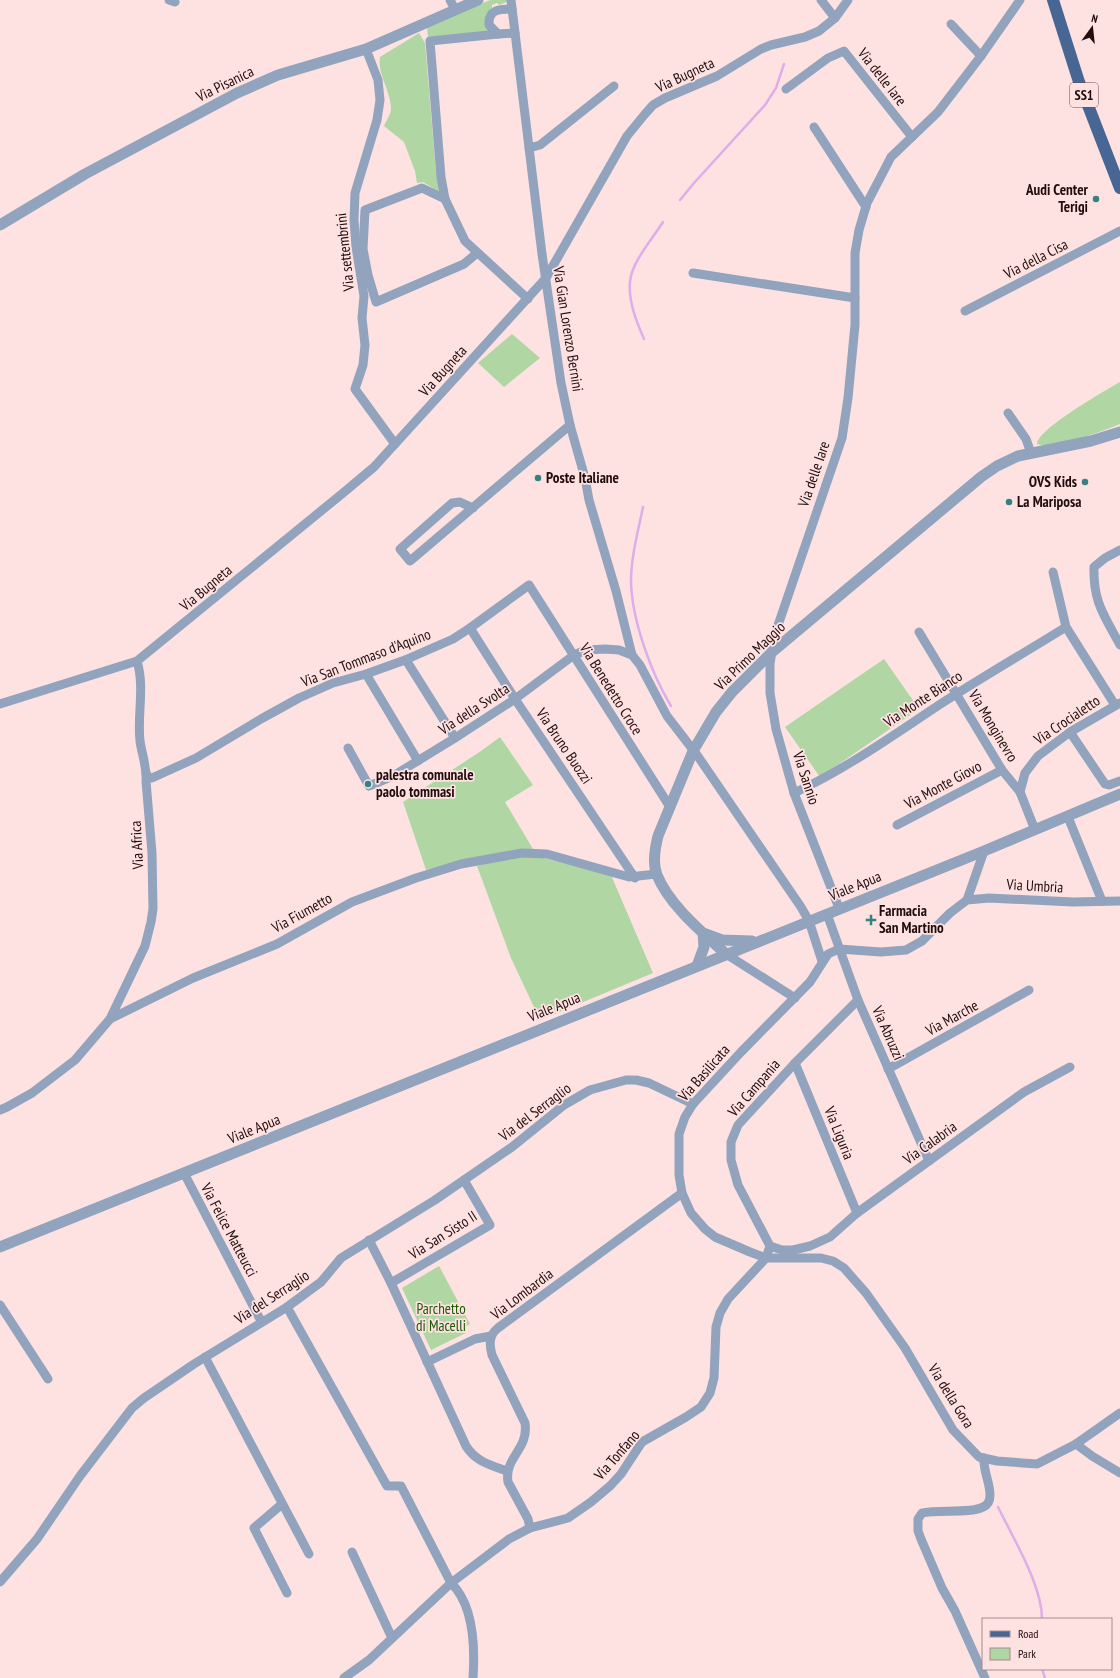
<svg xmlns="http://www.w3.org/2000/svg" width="1120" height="1678" font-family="'PT Sans Narrow',sans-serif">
<rect width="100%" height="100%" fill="#fee2e2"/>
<g fill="#b0d6a4">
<path d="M 490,0 L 507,0 L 507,2 L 499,5 L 497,3 L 492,5 L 492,8 C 483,16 486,20 489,31 L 428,37 L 427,28 Z"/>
<path d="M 419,33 L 425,43 L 436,172 L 441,193 L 423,182 L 417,183 L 415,171 L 404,142 L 384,126 C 386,121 391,114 391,109 C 391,91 377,74 380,57 Z"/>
<path d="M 512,334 L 540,358 L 504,387 L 478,363 Z"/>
<path d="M 1120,382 L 1120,424 C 1103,431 1054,450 1037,444 C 1036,430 1106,390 1120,382 Z"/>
<path d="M 884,659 L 919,709 L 820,777 L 785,727 Z"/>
<path d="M 500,737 L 533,785 L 505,802 L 533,849 L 504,852 L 426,870 L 403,802 L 481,751 Z"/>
<path d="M 536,856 L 611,875 L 653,973 L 540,1020 L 511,958 L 477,866 L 504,859 Z"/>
<path d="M 439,1266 L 470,1324 L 463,1328 L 466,1333 L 431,1350 L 402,1288 Z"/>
</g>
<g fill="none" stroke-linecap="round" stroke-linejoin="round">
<g stroke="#ddaeea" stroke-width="2.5">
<path d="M 680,200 L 694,183 L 765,105 L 776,88 L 784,64"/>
<path d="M 644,339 C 637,323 628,301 630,282 C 631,263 653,238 663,222"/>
<path d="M 643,507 C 638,532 631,556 631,582 C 632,620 651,673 671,706"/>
<path d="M 998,1507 C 1013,1538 1042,1585 1042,1619"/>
<path d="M 1042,1669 L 1045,1678"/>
</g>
<g stroke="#91a3bd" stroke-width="9">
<path d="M 169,0 L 175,2"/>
<path d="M 450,0 L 455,9"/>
<path d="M 511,0 L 542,254 L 561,383 L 570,425 L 585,478 L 589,500 L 616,591 L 632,655"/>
<path d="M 821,0 L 835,18"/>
<path d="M 512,9 C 500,9 488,9 489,25 L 498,34 L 515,33"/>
<path d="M 951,24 L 981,56"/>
<path d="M 498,34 L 430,41 L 441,177 L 445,199 L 465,241 L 528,299"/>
<path d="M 366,49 L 378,80 L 380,100 L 377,120 L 355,193 L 354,220 L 356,247 L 364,296 L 362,318 L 365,345 L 363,365 L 355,389 L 395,444"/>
<path d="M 786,89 L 828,58 L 844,51 L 912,137"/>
<path d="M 814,127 L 866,207"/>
<path d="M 529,148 L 540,145 L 614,86"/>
<path d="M 445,199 L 422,188 L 365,210 L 363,249 L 368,275 L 376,302 L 464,264 L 477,253"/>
<path d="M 693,273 L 855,298"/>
<path d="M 965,311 L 1120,231"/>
<path d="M 1008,413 L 1026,439 L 1031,453"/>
<path d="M 473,508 L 460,502 L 452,503 L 400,549 L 410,561 C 463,516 517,470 570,425"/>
<path d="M 1120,550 L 1105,558 L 1094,567 C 1093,602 1104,615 1120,645"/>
<path d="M 1053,572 L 1066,627 L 1115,705"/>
<path d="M 470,628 L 515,699 L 635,878"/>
<path d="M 919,632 L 1002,770 L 1020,792"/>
<path d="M 406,660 L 455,738"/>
<path d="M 366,674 L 418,761"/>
<path d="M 0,704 L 137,661 L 343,493 L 374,467 L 546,278 L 627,136 L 645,114 L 653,105 L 665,98 L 717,76 L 761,49 L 771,45 L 805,37 L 819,31 L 835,18 L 848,0"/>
<path d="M 1070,732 L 1105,784 L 1109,785 L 1120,781"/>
<path d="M 348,748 L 369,786 L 393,776 L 455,738 L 515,699 L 574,655 L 586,650 L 605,649 L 619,650 L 632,655 L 640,665 L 667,716 L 697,755 L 801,907 L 809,921 L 822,961"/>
<path d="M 146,773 L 149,778 L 152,778 L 196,758 L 261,719 L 299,698 L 333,683 L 366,674 L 405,660 L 453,639 L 470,628 L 529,585 L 670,807"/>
<path d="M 794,793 C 846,769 892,736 939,705 C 981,678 1024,653 1066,627"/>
<path d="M 1068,817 L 1102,901"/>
<path d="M 897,825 L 1002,770"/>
<path d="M 1035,830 L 1020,792 L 1025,773 L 1038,756 L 1070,732 L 1120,703"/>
<path d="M 967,900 L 984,851"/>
<path d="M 839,908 L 794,793 L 776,729 L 770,693 L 770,664 L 774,637 L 842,438 L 848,398 L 855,325 L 855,253 L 859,230 L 867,203 L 891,157 L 938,112 L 981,56 L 1020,0"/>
<path d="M 827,914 L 858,1000 L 929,1161"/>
<path d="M 839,949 L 828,954 L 810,982 L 741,1052 L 693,1104 L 685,1117 L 679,1134 L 679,1175 L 682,1193 L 691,1213 L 705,1229 L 715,1237 L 750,1252 L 766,1258 L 821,1258 L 833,1261 L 844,1268 L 866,1293 L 905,1348 L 953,1430 L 979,1457 L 997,1461 L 1037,1464 L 1076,1444 L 1120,1413"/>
<path d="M 839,949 L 881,952 L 906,950 L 922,941 L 950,913 L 967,900 L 989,898 L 1073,902 L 1120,901"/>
<path d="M 726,954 L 795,998"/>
<path d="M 110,1019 L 145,946 L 151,922 L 153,909 L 152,853 L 146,781 C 147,767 142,755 140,741 C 137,715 145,687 137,661"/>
<path d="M 795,1063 L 857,1213"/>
<path d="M 888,1069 L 1029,990"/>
<path d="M 0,1110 L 7,1107 L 32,1093 L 75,1060 L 110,1019 L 193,978 L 277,944 L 352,902 L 416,878 L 461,864 L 522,853 L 547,854 L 629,877 L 656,874"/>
<path d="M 184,1173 L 261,1321"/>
<path d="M 369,1240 L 391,1283 L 466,1446 C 476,1462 491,1465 507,1471"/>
<path d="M 770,1246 L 782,1250 L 793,1250 L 810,1246 L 830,1237 L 857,1213 L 1024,1092 L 1070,1067"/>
<path d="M 391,1283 L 490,1225 L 464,1180"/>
<path d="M 0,1305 L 48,1379"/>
<path d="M 287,1307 L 387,1486 L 401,1486 L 451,1583 C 474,1605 475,1648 473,1678"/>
<path d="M 205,1357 L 309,1554"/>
<path d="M 427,1362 L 475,1339 L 491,1336"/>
<path d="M 1076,1444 L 1092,1456 L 1120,1473"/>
<path d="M 984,1458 C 983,1471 990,1482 990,1495 C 990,1500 988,1505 983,1507 C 970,1514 938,1509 922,1513 L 918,1519 L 918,1531 L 921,1539 L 942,1588 L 955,1611 L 985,1678"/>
<path d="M 282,1504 L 254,1528 L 287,1593"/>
<path d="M 530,1528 L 528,1519 L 508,1482 C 504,1457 529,1450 525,1423 L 492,1355 C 489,1344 489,1335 498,1328 L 682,1193"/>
<path d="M 352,1552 L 392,1638"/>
<path d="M 0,1582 L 37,1539 L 80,1476 L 132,1408 L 144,1398 L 194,1364 L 287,1307 L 321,1282 L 341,1258 L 435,1200 L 512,1147 L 564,1105 L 590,1090 L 626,1080 L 636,1080 L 649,1083 L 693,1104"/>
<path d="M 344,1678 L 369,1660 L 451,1583 L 509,1539 L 530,1528 L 568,1518 L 591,1502 L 610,1486 L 621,1474 L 642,1442 L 686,1417 L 701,1407 L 710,1393 L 714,1378 L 716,1327 L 720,1313 L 728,1299 L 766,1258 L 770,1246 L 738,1185 L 731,1160 L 731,1142 L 738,1125 L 795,1063 L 858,1000"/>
</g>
<g stroke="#91a3bd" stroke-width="11">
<path d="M 0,225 L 85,174 L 237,93 L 278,75 L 366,49 L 478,0"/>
<path d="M 726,954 C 703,933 669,905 657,875 C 652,863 655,848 658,836 L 693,751 L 716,712 L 732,692 L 772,652 L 981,477 L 997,466 L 1018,456 L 1091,441 L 1120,432"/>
<path d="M 697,966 L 704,947 L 703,933 L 722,940 L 752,941"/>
<path d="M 0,1247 L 984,851 L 1120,794"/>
</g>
<path stroke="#486694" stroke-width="12" d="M 1053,0 L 1079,82 L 1120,188"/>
</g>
<g fill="#367f82" stroke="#fee2e2" stroke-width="1.5">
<circle cx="1096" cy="199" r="4"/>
<circle cx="538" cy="478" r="4"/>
<circle cx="1085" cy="482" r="4"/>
<circle cx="1009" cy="502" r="4"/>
<circle cx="368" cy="784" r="4"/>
<path d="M869 914h4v4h4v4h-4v4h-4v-4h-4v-4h4z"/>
</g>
<g text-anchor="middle" stroke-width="3.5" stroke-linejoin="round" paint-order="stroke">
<rect fill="#fee2e2" stroke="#644c4d" stroke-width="1" x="1070" y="83" width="28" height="24" rx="3"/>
<g font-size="14" font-weight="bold" fill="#220c0d">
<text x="1084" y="100">SS1</text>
</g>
<g font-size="15" fill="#220c0d" stroke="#fee2e2">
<text transform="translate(685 75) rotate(-25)" y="5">Via Bugneta</text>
<text transform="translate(882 77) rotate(52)" y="5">Via delle Iare</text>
<text transform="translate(225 84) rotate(-26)" y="5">Via Pisanica</text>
<text transform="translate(345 252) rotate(-96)" y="5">Via settembrini</text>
<text transform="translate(1036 259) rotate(-27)" y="5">Via della Cisa</text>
<text transform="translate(568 329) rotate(81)" y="5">Via Gian Lorenzo Bernini</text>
<text transform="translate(443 371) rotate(-48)" y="5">Via Bugneta</text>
<text transform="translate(814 474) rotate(-71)" y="5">Via delle Iare</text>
<text transform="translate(206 588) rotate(-40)" y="5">Via Bugneta</text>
<text transform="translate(750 656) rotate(-44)" y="5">Via Primo Maggio</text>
<text transform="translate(366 658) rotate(-21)" y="5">Via San Tommaso d'Aquino</text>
<text transform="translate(611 689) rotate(58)" y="5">Via Benedetto Croce</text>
<text transform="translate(923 699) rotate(-33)" y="5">Via Monte Bianco</text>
<text transform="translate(474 709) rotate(-33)" y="5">Via della Svolta</text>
<text transform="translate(1067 720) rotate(-34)" y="5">Via Crocialetto</text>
<text transform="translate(993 726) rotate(59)" y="5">Via Monginevro</text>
<text transform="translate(564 746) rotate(56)" y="5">Via Bruno Buozzi</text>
<text transform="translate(806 778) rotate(72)" y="5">Via Sannio</text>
<text transform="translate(943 785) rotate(-28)" y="5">Via Monte Giovo</text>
<text transform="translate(137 845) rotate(-93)" y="5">Via Africa</text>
<text transform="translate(855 886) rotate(-22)" y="5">Viale Apua</text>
<text transform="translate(1035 886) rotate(3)" y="5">Via Umbria</text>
<text transform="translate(302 913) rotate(-29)" y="5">Via Fiumetto</text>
<text transform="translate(554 1007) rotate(-22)" y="5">Viale Apua</text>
<text transform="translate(952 1018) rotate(-29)" y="5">Via Marche</text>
<text transform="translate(888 1033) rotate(66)" y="5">Via Abruzzi</text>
<text transform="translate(704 1073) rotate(-49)" y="5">Via Basilicata</text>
<text transform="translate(754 1088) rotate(-49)" y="5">Via Campania</text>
<text transform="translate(535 1112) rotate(-37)" y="5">Via del Serraglio</text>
<text transform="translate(254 1129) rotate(-22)" y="5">Viale Apua</text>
<text transform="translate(839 1133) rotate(68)" y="5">Via Liguria</text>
<text transform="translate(930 1143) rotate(-36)" y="5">Via Calabria</text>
<text transform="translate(229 1230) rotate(62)" y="5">Via Felice Matteucci</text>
<text transform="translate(443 1235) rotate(-32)" y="5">Via San Sisto II</text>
<text transform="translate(522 1294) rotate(-37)" y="5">Via Lombardia</text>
<text transform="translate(272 1297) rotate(-33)" y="5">Via del Serraglio</text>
<text transform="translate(951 1396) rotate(58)" y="5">Via della Gora</text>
<text transform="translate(617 1455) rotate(-49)" y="5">Via Tonfano</text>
</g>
<g font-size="15" font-weight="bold" fill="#220c0d" stroke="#fee2e2" text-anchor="start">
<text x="1088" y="195" text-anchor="end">Audi Center<tspan x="1088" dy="17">Terigi</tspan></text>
<text x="546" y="483">Poste Italiane</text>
<text x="1077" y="487" text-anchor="end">OVS Kids</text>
<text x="1017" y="507">La Mariposa</text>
<text x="376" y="780">palestra comunale<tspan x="376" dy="17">paolo tommasi</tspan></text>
<text x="879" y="916">Farmacia<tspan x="879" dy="17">San Martino</tspan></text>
</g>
<g font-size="15" fill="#1c5700" stroke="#fee2e2">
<text x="441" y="1314">Parchetto<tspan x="441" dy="17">di Macelli</tspan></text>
</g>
</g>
<rect x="982" y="1618" width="130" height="52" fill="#fee2e2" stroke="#a68c8d"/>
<rect x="990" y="1631" width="20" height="6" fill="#486694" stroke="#a68c8d"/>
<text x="1018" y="1638" font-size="12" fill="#220c0d">Road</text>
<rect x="990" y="1648" width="20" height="12" fill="#b0d6a4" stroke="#a68c8d"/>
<text x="1018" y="1658" font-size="12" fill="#220c0d">Park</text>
<g transform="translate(1092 28) rotate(15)" stroke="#fee2e2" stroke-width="3" paint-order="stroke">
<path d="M0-3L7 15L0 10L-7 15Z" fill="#220c0d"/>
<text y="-6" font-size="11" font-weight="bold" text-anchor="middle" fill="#220c0d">N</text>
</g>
</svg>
